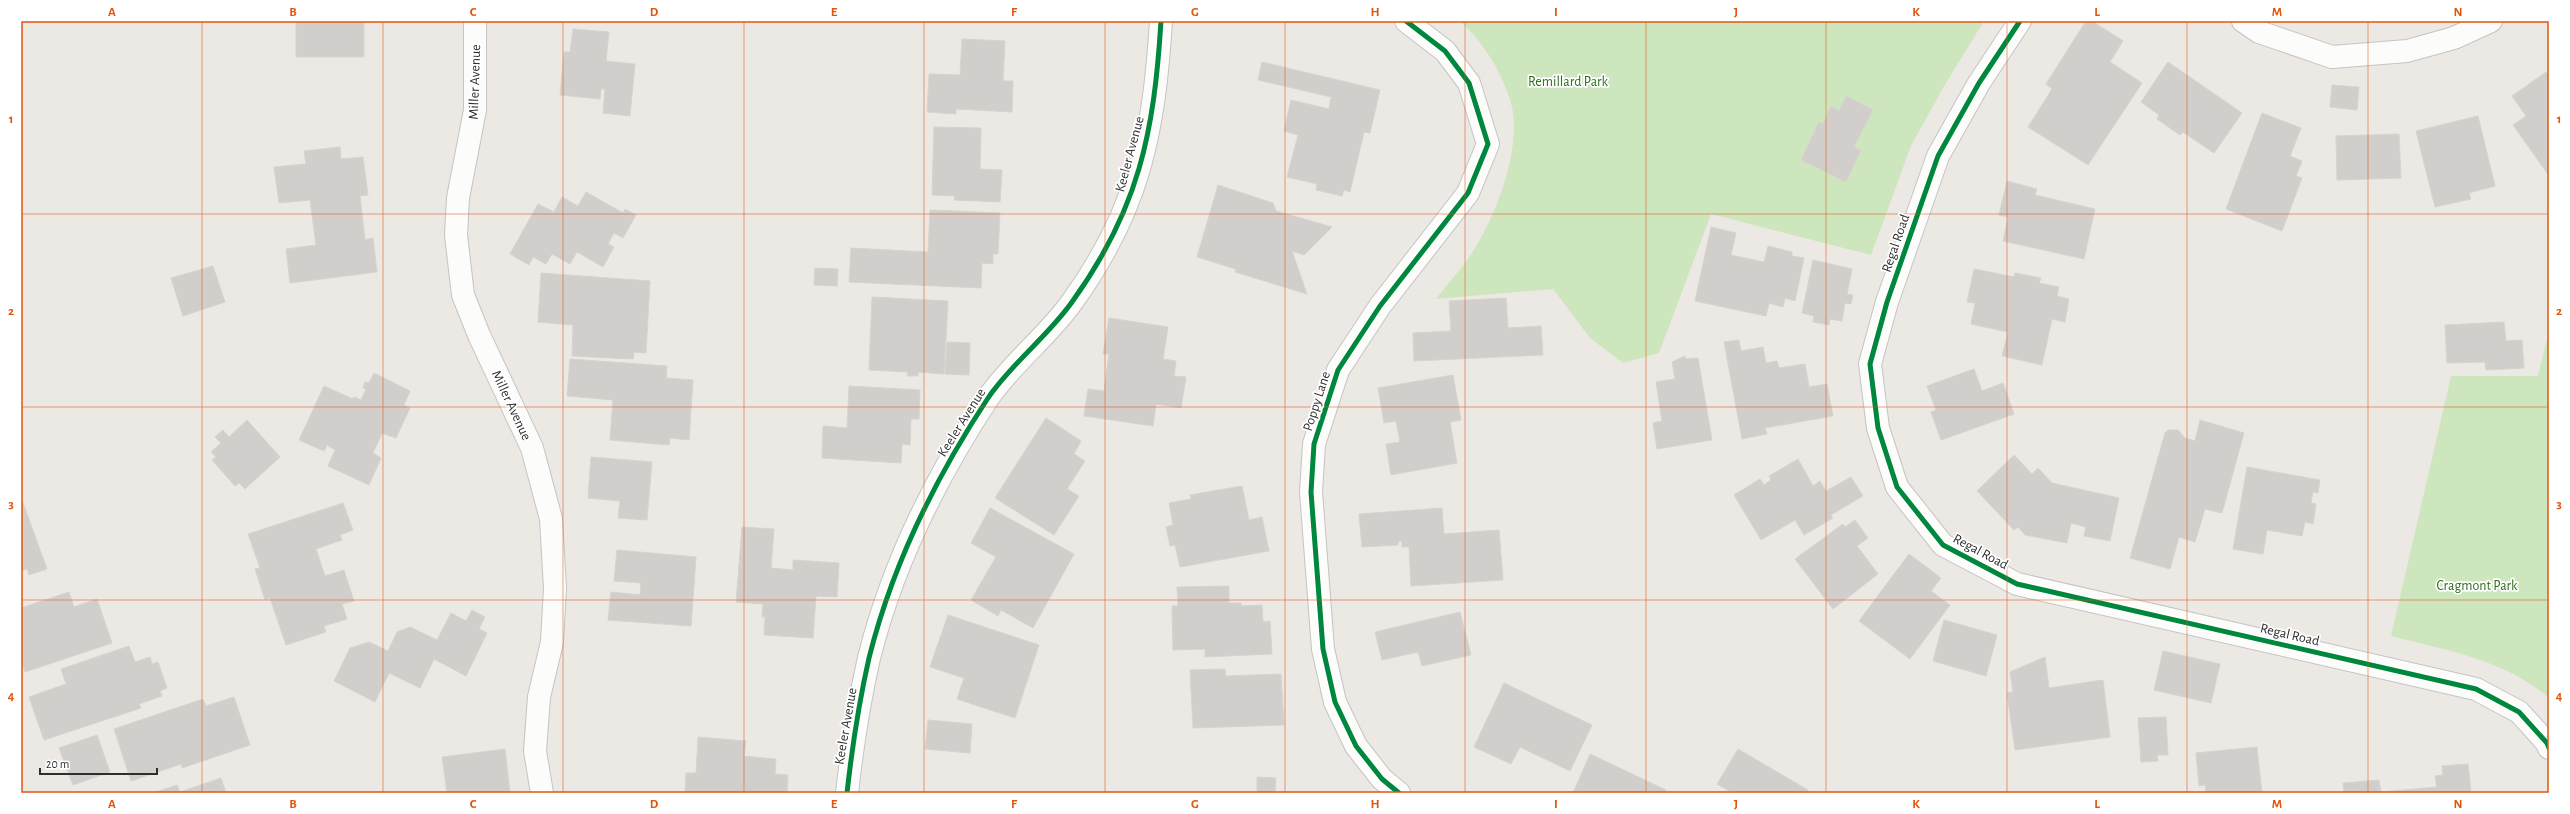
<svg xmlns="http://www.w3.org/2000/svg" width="2570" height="814" font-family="'Alegreya Sans',sans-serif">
<rect width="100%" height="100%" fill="#ece8e4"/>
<g fill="#cee6be">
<path d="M 1460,21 L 1984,21 L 1943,88 L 1911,146 L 1871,255 L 1711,214 L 1659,353 L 1623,363 L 1590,338 L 1553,289 L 1436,299 C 1447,284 1460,271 1470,256 C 1495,219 1523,148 1511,103 C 1502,72 1483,42 1460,21 Z"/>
<path d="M 2549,331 L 2549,698 C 2506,660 2445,650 2391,636 L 2451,376 L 2538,376 Z"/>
</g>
<g fill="#d1cecb" stroke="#d7d4d0">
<rect x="296" y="21" width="68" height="36"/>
<path d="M 2086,21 L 2092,21 L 2123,41 L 2110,62 L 2142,83 L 2088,165 L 2028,127 L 2052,89 L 2046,84 Z"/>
<path d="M 573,29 L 609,32 L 606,61 L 635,64 L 630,116 L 603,113 L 605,89 L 601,89 L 600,99 L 560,95 L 564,52 L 570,52 Z"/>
<path d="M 962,39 L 1005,41 L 1003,81 L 1013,81 L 1012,112 L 956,109 L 956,114 L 927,112 L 929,74 L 960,75 Z"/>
<path d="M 1262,62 L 1380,90 L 1370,133 L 1364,132 L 1350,192 L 1344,190 L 1342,196 L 1316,190 L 1317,184 L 1287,177 L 1298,135 L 1284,131 L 1291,100 L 1329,109 L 1331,97 L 1258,80 Z"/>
<path d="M 2168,62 L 2242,113 L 2214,153 L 2183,132 L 2180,135 L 2157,119 L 2159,115 L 2141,102 Z"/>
<path d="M 2546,72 L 2549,75 L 2549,172 L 2547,173 L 2513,125 L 2526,116 L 2512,96 Z"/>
<path d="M 2332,85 L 2359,87 L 2357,110 L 2330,107 Z"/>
<path d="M 1846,96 L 1873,110 L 1854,147 L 1861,150 L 1846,182 L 1801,160 L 1819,122 L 1823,124 L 1831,106 L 1839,111 Z"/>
<path d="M 2262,113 L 2301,128 L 2290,156 L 2302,161 L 2296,176 L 2302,178 L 2282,231 L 2226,209 Z"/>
<path d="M 2478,116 L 2495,186 L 2469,193 L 2471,199 L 2435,207 L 2416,131 Z"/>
<path d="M 934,127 L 981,128 L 980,169 L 1002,170 L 1000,202 L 954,200 L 955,196 L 932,195 Z"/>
<path d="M 2399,134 L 2401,178 L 2337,180 L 2336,136 Z"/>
<path d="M 340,147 L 341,159 L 363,157 L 368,195 L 360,196 L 365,240 L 373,238 L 377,272 L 290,283 L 286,249 L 316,245 L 310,200 L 279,203 L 274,167 L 306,164 L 304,151 Z"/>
<path d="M 2007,181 L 2037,189 L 2035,195 L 2095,209 L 2084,259 L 2003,241 L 2008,217 L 1999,215 Z"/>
<path d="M 1218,185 L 1273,203 L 1276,211 L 1332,227 L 1304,255 L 1292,251 L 1307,294 L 1235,272 L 1236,269 L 1197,257 Z"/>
<path d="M 586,192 L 623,213 L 625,209 L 636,215 L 623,238 L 614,233 L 608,244 L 614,247 L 603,267 L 577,252 L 570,264 L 552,254 L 546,264 L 533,257 L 529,265 L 510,254 L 538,204 L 554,212 L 562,197 L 578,206 Z"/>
<path d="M 930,210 L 1000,213 L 998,254 L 993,254 L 993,264 L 982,263 L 981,288 L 849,282 L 851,248 L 928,252 Z"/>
<path d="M 1711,227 L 1736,233 L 1731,255 L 1764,262 L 1768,246 L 1792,252 L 1792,256 L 1804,258 L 1795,301 L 1785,298 L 1783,307 L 1769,303 L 1766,316 L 1695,301 Z"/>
<path d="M 1813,260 L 1852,269 L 1847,294 L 1853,295 L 1851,304 L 1845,303 L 1842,321 L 1830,319 L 1829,325 L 1813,322 L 1814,316 L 1802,313 Z"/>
<path d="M 213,266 L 225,302 L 183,316 L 171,278 Z"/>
<path d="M 815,268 L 838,269 L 837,286 L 814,285 Z"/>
<path d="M 1974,269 L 2014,277 L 2015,273 L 2041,278 L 2039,283 L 2059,287 L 2057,296 L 2069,299 L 2065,322 L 2052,319 L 2042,365 L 2002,356 L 2008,332 L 1971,324 L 1975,303 L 1967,302 Z"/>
<path d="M 541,273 L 650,281 L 646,353 L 634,352 L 633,359 L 572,356 L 573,325 L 538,322 Z"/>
<path d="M 872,297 L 948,301 L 944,374 L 918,372 L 918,376 L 907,376 L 908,372 L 869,370 Z"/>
<path d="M 1506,298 L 1508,328 L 1541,326 L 1543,355 L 1414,361 L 1413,333 L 1451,331 L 1449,301 Z"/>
<path d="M 1109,318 L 1168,327 L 1163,359 L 1176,361 L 1174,376 L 1186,377 L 1181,408 L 1156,404 L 1153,426 L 1084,416 L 1088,389 L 1104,391 L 1109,354 L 1103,354 Z"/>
<path d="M 2504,322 L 2506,341 L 2522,340 L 2524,368 L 2486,370 L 2485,362 L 2447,363 L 2445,325 Z"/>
<path d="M 1739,340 L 1741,351 L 1763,347 L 1766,363 L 1777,361 L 1779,368 L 1805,364 L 1809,387 L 1827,384 L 1833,416 L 1765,428 L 1767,434 L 1742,439 L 1724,342 Z"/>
<path d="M 947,342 L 970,343 L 969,375 L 945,374 Z"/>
<path d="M 1685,356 L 1686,359 L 1698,358 L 1712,440 L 1657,449 L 1653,423 L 1662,421 L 1656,382 L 1675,379 L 1672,362 Z"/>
<path d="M 570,359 L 667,366 L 666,378 L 693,380 L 689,440 L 670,438 L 669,445 L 610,440 L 613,400 L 567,396 Z"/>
<path d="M 1974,369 L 1982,391 L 2003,383 L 2014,414 L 1941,440 L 1931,412 L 1936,410 L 1927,386 Z"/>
<path d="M 374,373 L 410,391 L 404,405 L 410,408 L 396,438 L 382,433 L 373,453 L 381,458 L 369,485 L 328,466 L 335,450 L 327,445 L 324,451 L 299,440 L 324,386 L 353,399 L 354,397 L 361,400 L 366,389 L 363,388 L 365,382 L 369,383 Z"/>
<path d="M 1453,375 L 1461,420 L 1450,422 L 1457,463 L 1391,475 L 1386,444 L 1400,442 L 1396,421 L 1384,423 L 1378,388 Z"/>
<path d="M 849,386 L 920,390 L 919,419 L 911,419 L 910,445 L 902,444 L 901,463 L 822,458 L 823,426 L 847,428 Z"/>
<path d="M 1046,418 L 1081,441 L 1074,454 L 1085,461 L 1067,489 L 1079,496 L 1054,535 L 995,498 Z"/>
<path d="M 247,420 L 280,457 L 245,489 L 239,483 L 235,486 L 212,460 L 216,457 L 211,452 L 221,443 L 215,437 L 223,430 L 229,437 Z"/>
<path d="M 2200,420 L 2244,433 L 2222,513 L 2205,509 L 2195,542 L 2179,537 L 2170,569 L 2130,558 L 2165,433 L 2168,430 L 2178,430 L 2185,438 L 2195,441 Z"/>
<path d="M 2014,455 L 2032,474 L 2038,468 L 2052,483 L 2119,498 L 2110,541 L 2084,536 L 2086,527 L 2071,523 L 2067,543 L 2025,535 L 2018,527 L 2014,530 L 1977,491 Z"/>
<path d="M 591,457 L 652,462 L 647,520 L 618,518 L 620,501 L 588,498 Z"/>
<path d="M 1798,459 L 1813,486 L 1820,481 L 1826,491 L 1851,477 L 1863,496 L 1831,515 L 1833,518 L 1804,535 L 1795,520 L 1761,540 L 1734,495 L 1760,479 L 1764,485 L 1771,480 L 1769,476 Z"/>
<path d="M 2247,467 L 2320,480 L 2318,493 L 2313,492 L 2311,503 L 2316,504 L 2313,524 L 2305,522 L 2302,536 L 2267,530 L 2263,554 L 2233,549 Z"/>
<path d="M 1242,486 L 1249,520 L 1262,517 L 1269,551 L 1180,567 L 1175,545 L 1170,546 L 1166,527 L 1173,525 L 1169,503 L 1191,499 L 1190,495 Z"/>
<path d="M 21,497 L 47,569 L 29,575 L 27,569 L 21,571 Z"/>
<path d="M 343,503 L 353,530 L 340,535 L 342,540 L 316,549 L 325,576 L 344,570 L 354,601 L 342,604 L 347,619 L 324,626 L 326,632 L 286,645 L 270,598 L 265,600 L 255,569 L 260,568 L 248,534 Z"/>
<path d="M 990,508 L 1074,554 L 1033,628 L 1001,610 L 998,616 L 971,600 L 996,557 L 971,543 Z"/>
<path d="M 1442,508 L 1444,534 L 1499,530 L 1503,580 L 1411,586 L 1409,547 L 1402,547 L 1402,541 L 1398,542 L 1398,545 L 1362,547 L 1359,514 Z"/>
<path d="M 1855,520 L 1868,538 L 1857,546 L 1878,574 L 1833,609 L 1795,559 L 1843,524 L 1845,527 Z"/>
<path d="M 742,527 L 774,529 L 771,568 L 793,570 L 793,560 L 839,563 L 837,597 L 816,596 L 813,638 L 764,635 L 765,617 L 762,617 L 763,604 L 736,602 Z"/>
<path d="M 617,550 L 696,557 L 691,626 L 608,620 L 611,592 L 640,595 L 641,583 L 614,581 Z"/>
<path d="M 1909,554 L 1941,578 L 1931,591 L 1950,605 L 1910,659 L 1859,621 Z"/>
<path d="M 1229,586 L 1229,603 L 1241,603 L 1241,606 L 1262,605 L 1263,622 L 1270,621 L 1272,654 L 1205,657 L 1205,649 L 1173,650 L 1172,606 L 1178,606 L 1177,587 Z"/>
<path d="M 69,592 L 74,607 L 97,599 L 112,643 L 25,672 L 21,661 L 21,608 Z"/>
<path d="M 472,610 L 485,617 L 479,629 L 487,633 L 466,676 L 434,659 L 420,688 L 389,673 L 375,702 L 334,681 L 350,648 L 369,642 L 388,651 L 397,632 L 410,627 L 437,640 L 451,613 L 466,621 Z"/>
<path d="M 1460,612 L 1471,655 L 1422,666 L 1418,652 L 1382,660 L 1375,632 Z"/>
<path d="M 948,615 L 1039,645 L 1015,718 L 957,699 L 964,678 L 930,667 Z"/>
<path d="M 1944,620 L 1997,635 L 1986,676 L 1933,661 Z"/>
<path d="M 129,646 L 135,662 L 150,657 L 152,664 L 158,662 L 167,688 L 160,691 L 162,696 L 139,704 L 141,708 L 44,740 L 29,697 L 66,684 L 61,669 Z"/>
<path d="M 2163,651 L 2220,664 L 2211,703 L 2154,690 Z"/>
<path d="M 2045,657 L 2049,688 L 2103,680 L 2110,737 L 2015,750 L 2007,693 L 2013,692 L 2010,672 Z"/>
<path d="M 1225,669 L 1226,676 L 1281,674 L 1284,725 L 1193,728 L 1190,670 Z"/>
<path d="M 1504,683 L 1592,725 L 1570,771 L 1520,747 L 1511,764 L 1474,747 Z"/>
<path d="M 234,697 L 250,745 L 182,768 L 181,764 L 131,781 L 114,729 L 203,699 L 206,706 Z"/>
<path d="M 2166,717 L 2168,755 L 2157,755 L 2158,761 L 2141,762 L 2138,718 Z"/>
<path d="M 928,720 L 972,724 L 970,753 L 925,749 Z"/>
<path d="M 97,735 L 110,772 L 73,785 L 59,748 Z"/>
<path d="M 698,737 L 746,741 L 744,756 L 776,759 L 775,774 L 788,775 L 787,793 L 685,793 L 686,773 L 696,773 Z"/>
<path d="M 2257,747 L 2262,793 L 2206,793 L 2205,785 L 2199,786 L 2196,753 Z"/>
<path d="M 505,749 L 510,793 L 447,793 L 442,757 Z"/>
<path d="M 1738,749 L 1808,790 L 1806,793 L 1733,793 L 1717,784 Z"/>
<path d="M 1590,754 L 1666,790 L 1665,793 L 1573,793 Z"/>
<path d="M 2468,764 L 2471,793 L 2344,793 L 2343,783 L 2379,780 L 2381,792 L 2437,787 L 2435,776 L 2443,775 L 2442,766 Z"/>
<path d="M 1257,777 L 1276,778 L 1275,793 L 1257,793 Z"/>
<path d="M 221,778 L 226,793 L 153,793 L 177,785 L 180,792 Z"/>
</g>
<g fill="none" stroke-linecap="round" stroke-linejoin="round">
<g stroke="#c5c4c5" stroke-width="24">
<g id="minor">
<path d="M 475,21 L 475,110 L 458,198 L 456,235 L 463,295 L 479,335 L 532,448 L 551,519 L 555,588 L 552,642 L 539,697 L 535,751 L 542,793"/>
<path d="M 2020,21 L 1979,83 L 1938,156 L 1887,302 L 1870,364 L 1878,428 L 1897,487 L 1943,545 L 2017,584 L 2476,689 L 2519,712 L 2547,743 L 2549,748"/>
<path d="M 2243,21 L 2259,32 L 2332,57 L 2407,51 L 2454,38 L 2491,21"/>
<path d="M 847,793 C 852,748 859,702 869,658 C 892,566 936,477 988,398 C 1012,363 1048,336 1072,302 C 1139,209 1154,133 1161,21"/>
<path d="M 1399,793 L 1382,779 L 1356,746 L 1335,702 L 1323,649 L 1311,492 L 1314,444 L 1338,370 L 1380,306 L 1468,193 L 1488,144 L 1469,83 L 1445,51 L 1406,21"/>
</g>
</g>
<use href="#minor" stroke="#fcfcfb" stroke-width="22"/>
<g stroke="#fff" stroke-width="8">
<g id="cycleway">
<path d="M 2020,21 L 1979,83 L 1938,156 L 1887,302 L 1870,364 L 1878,428 L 1897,487 L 1943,545 L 2017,584 L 2476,689 L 2519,712 L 2547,743 L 2549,748"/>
<path d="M 847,793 C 852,748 859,702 869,658 C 892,566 936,477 988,398 C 1012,363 1048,336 1072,302 C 1139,209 1154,133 1161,21"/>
<path d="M 1399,793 L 1382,779 L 1356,746 L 1335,702 L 1323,649 L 1311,492 L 1314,444 L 1338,370 L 1380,306 L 1468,193 L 1488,144 L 1469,83 L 1445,51 L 1406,21"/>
</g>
</g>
<use href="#cycleway" stroke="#00873e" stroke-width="5"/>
</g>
<path fill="none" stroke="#df570e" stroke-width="1" stroke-opacity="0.55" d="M 202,21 L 202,793M 383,21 L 383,793M 563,21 L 563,793M 744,21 L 744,793M 924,21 L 924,793M 1105,21 L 1105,793M 1285,21 L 1285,793M 1465,21 L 1465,793M 1646,21 L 1646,793M 1826,21 L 1826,793M 2007,21 L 2007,793M 2187,21 L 2187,793M 2368,21 L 2368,793M 21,214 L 2549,214M 21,407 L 2549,407M 21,600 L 2549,600"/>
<g text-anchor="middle" stroke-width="3.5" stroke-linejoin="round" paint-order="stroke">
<g font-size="14" fill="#2c6e1b" stroke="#fff">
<text x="1568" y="86">Remillard Park</text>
<text x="2477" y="590">Cragmont Park</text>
</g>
<g font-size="14" fill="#2e2e2e" stroke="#fff">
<text transform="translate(474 82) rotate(-88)" y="5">Miller Avenue</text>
<text transform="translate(1129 154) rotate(-75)" y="5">Keeler Avenue</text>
<text transform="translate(1895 243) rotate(-71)" y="5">Regal Road</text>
<text transform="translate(1316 401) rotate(-72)" y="5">Poppy Lane</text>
<text transform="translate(512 405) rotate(65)" y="5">Miller Avenue</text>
<text transform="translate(961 422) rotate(-58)" y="5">Keeler Avenue</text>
<text transform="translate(1981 551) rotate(28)" y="5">Regal Road</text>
<text transform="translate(2290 634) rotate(13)" y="5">Regal Road</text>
<text transform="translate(845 726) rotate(-80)" y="5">Keeler Avenue</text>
</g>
</g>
<rect width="2570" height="814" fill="none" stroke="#ffffff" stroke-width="44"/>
<path d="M40 768v6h117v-6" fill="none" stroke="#2e2e2e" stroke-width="2"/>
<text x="46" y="768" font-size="12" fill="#2e2e2e" stroke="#ffffff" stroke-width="3" paint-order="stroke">20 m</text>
<rect x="22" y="22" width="2526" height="770" fill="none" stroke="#df570e" stroke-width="1.5"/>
<g font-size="13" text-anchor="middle" font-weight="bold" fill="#df570e">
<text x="112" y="16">A</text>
<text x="293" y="16">B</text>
<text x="473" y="16">C</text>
<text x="654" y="16">D</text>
<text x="834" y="16">E</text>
<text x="1014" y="16">F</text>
<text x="1195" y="16">G</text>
<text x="1375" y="16">H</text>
<text x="1556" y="16">I</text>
<text x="1736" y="16">J</text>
<text x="1916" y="16">K</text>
<text x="2097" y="16">L</text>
<text x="2277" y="16">M</text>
<text x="2458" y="16">N</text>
<text x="11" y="123">1</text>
<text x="2559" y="123">1</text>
<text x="11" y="315">2</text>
<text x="2559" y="315">2</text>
<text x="11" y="508">3</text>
<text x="2559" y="508">3</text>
<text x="11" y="700">4</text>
<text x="2559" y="700">4</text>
<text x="112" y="808">A</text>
<text x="293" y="808">B</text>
<text x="473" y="808">C</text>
<text x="654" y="808">D</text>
<text x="834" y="808">E</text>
<text x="1014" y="808">F</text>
<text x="1195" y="808">G</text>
<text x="1375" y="808">H</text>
<text x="1556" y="808">I</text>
<text x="1736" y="808">J</text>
<text x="1916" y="808">K</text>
<text x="2097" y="808">L</text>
<text x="2277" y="808">M</text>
<text x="2458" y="808">N</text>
</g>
</svg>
